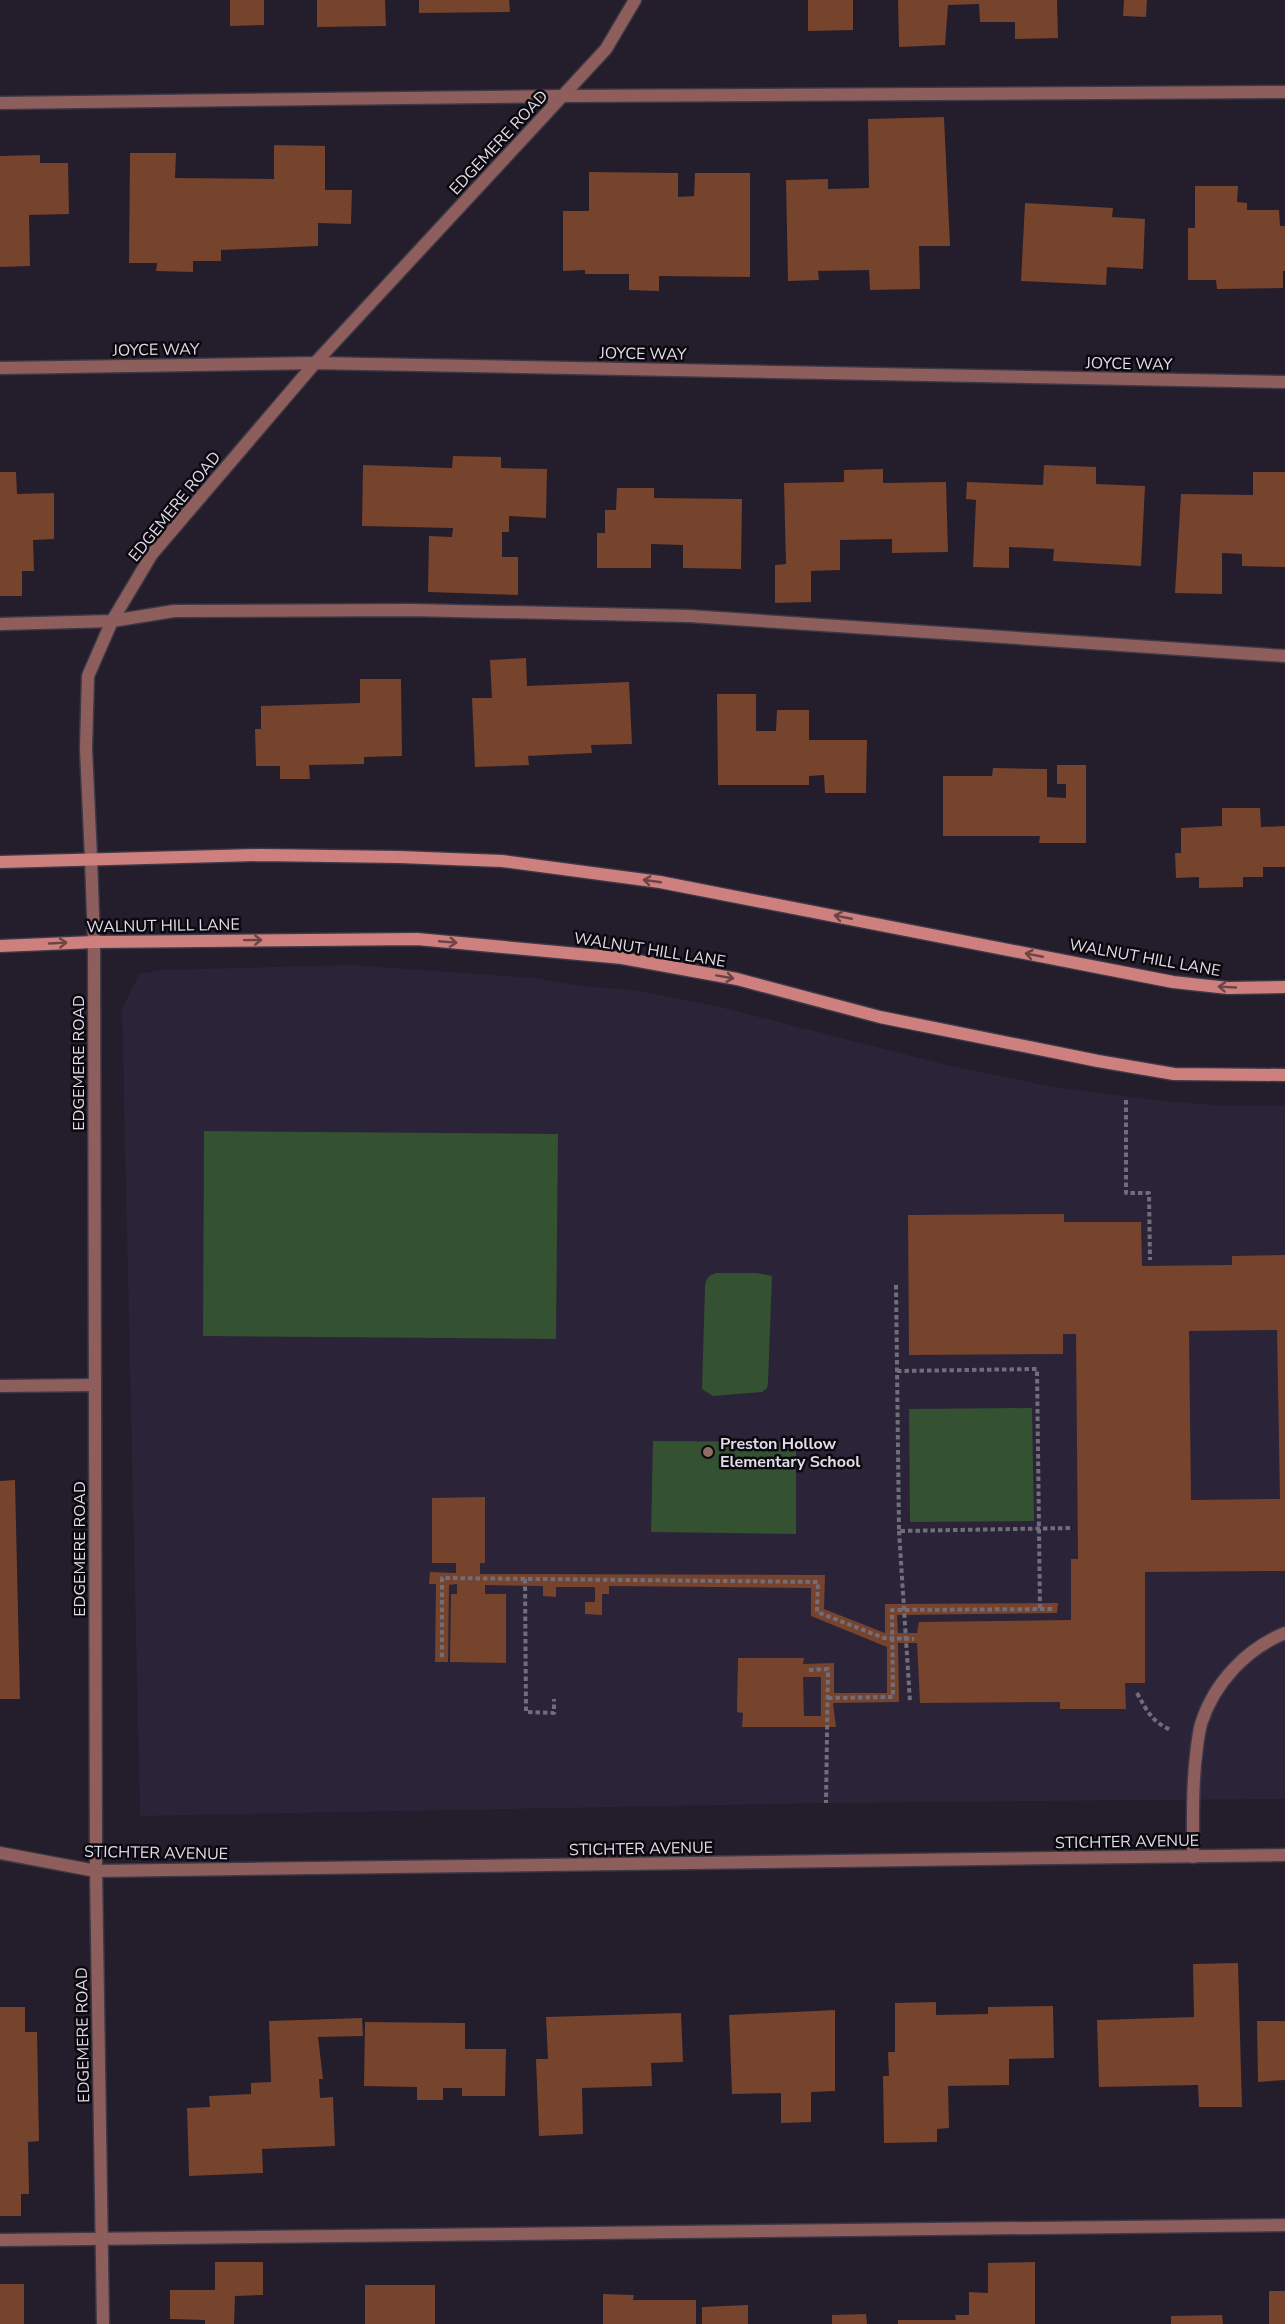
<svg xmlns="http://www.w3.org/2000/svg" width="1285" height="2324" font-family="'Nunito Sans',sans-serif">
<rect width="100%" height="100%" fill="#231d2c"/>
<path fill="#2b2338" d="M 351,965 L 534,978 L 581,986 L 633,990 L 716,1006 L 947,1065 L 1053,1087 L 1162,1101 L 1228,1106 L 1285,1106 L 1285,1799 L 826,1803 L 140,1816 L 122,1009 L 139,974 L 161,970 Z"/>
<g fill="#345131">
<path d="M 204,1131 L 558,1134 L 556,1339 L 203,1336 Z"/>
<path d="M 716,1273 L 757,1273 L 772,1276 L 768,1382 L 767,1388 L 762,1392 L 713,1396 L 702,1389 L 705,1287 C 706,1279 707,1276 716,1273 Z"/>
<path d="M 1032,1408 L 1034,1521 L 910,1522 L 909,1409 Z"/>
<path d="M 653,1441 L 796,1442 L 796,1534 L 651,1532 Z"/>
</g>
<g fill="#76432c" fill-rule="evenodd">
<path d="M 230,0 L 264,0 L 264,25 L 230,26 Z"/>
<path d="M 317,0 L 385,0 L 386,26 L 317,27 Z"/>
<path d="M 419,0 L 509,0 L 510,12 L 419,13 Z"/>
<path d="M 808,0 L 853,0 L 853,30 L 808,31 Z"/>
<path d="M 898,0 L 1057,0 L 1058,38 L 1015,39 L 1015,22 L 980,22 L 979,4 L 948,5 L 945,45 L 899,47 Z"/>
<path d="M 1124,0 L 1147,0 L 1146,17 L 1123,16 Z"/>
<path d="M 944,117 L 950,246 L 919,246 L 920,289 L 870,290 L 869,270 L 818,271 L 819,280 L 788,281 L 786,180 L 828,179 L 828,189 L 869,188 L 868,119 Z"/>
<path d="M 274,145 L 325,146 L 325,190 L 352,190 L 351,224 L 318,223 L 318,246 L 221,250 L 221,261 L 193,261 L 193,272 L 156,271 L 157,263 L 129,263 L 130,153 L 176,153 L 175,178 L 274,179 Z"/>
<path d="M 40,155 L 40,163 L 68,163 L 69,214 L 29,215 L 30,266 L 0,267 L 0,156 Z"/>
<path d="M 589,172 L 678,173 L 678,197 L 694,196 L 695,173 L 750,173 L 750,277 L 659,276 L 659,291 L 629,290 L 629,274 L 585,274 L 585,270 L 563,271 L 563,211 L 589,211 Z"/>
<path d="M 1195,186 L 1238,186 L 1237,202 L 1247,203 L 1247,210 L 1279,210 L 1280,226 L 1285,226 L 1285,271 L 1283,271 L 1283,288 L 1217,289 L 1216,280 L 1188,280 L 1188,228 L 1195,228 Z"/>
<path d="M 1025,203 L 1113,208 L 1112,217 L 1145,219 L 1143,269 L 1107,267 L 1106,285 L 1021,281 Z"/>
<path d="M 453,456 L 501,457 L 501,468 L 547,469 L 546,518 L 509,516 L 509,532 L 502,532 L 502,557 L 518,557 L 518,595 L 428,592 L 429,536 L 452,537 L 453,528 L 362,526 L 363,465 L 452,468 Z"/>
<path d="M 1044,465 L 1096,467 L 1096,484 L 1145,486 L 1141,566 L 1053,561 L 1054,549 L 1009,547 L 1009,568 L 973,567 L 976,500 L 966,499 L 967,482 L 1043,485 Z"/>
<path d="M 883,469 L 883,483 L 946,482 L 948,552 L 892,553 L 892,539 L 840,540 L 840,570 L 811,571 L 811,602 L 775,603 L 775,565 L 786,564 L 784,483 L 844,482 L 844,470 Z"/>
<path d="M 0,472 L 16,472 L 17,494 L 54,493 L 54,539 L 33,540 L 34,571 L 22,571 L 22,596 L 0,596 Z"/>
<path d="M 1253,472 L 1285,472 L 1285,567 L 1242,566 L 1242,554 L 1222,553 L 1222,594 L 1175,593 L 1181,494 L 1253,495 Z"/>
<path d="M 617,488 L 654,488 L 654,498 L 742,499 L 741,569 L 683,568 L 683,545 L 651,544 L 651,568 L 597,568 L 597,533 L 605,533 L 605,510 L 616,510 Z"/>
<path d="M 526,658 L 527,686 L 629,682 L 632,744 L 591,745 L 592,753 L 528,756 L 529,765 L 475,767 L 472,698 L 492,698 L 490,660 Z"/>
<path d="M 360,679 L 401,679 L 402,756 L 364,757 L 364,764 L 309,765 L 310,779 L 280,779 L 280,766 L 256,766 L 255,729 L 261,729 L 261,706 L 360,703 Z"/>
<path d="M 717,694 L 756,694 L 756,731 L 776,731 L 777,710 L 809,710 L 809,740 L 867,740 L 866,793 L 825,793 L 824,775 L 809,776 L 809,785 L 718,785 Z"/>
<path d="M 1057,765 L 1086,765 L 1086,843 L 1039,843 L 1040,836 L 943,836 L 943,776 L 992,776 L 993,768 L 1047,769 L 1047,797 L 1066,798 L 1066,784 L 1057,784 Z"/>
<path d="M 1222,808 L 1260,808 L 1261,827 L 1285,826 L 1285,867 L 1263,867 L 1263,877 L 1243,877 L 1243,887 L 1199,888 L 1199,877 L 1176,878 L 1175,853 L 1181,853 L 1181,828 L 1222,826 Z"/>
<path d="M 1064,1214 L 1064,1222 L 1141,1222 L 1142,1266 L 1232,1265 L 1232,1256 L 1285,1255 L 1285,1571 L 1145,1572 L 1145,1683 L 1125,1683 L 1126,1709 L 1060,1709 L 1060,1702 L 920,1703 L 917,1643 L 898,1643 L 899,1702 L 833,1703 L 836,1727 L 742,1727 L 743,1713 L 737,1712 L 738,1658 L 804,1658 L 803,1664 L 834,1663 L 834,1693 L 887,1693 L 887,1647 L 811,1616 L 811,1588 L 609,1586 L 609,1594 L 602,1594 L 602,1615 L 585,1614 L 585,1602 L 595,1602 L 595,1587 L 556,1587 L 556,1597 L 543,1596 L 543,1586 L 485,1585 L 485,1594 L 506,1594 L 506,1663 L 450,1662 L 451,1594 L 457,1594 L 457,1584 L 449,1585 L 448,1662 L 435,1662 L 436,1584 L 429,1584 L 430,1572 L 456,1573 L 456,1563 L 432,1563 L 432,1498 L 485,1497 L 485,1563 L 480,1563 L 480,1574 L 825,1575 L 824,1609 L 885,1633 L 885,1604 L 1058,1603 L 1057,1613 L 897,1615 L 898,1633 L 917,1633 L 919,1622 L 1071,1620 L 1071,1559 L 1078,1559 L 1076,1334 L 1063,1334 L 1063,1354 L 909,1355 L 908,1215 ZM 1277,1330 L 1280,1499 L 1191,1500 L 1189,1331 ZM 803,1677 L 821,1677 L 821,1716 L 804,1716 Z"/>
<path d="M 15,1480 L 20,1699 L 0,1699 L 0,1481 Z"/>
<path d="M 1238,1963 L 1242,2107 L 1199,2107 L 1198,2085 L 1099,2087 L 1097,2020 L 1194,2017 L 1193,1964 Z"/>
<path d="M 936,2002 L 936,2015 L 988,2014 L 988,2007 L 1053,2006 L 1054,2058 L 1009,2059 L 1009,2085 L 948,2086 L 949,2128 L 937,2129 L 937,2142 L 884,2143 L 883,2076 L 889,2076 L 888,2052 L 895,2052 L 895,2003 Z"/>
<path d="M 0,2007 L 25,2007 L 25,2032 L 37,2032 L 39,2141 L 28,2142 L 29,2194 L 21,2194 L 21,2216 L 0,2216 Z"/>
<path d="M 835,2010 L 835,2091 L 811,2092 L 811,2122 L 781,2123 L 781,2093 L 732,2094 L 729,2015 Z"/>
<path d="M 681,2013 L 683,2062 L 651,2063 L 652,2086 L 582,2088 L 583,2134 L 539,2136 L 536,2059 L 548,2059 L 546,2017 Z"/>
<path d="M 362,2018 L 363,2036 L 318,2037 L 323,2079 L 319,2079 L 320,2098 L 333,2097 L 335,2146 L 262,2149 L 263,2173 L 189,2176 L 187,2108 L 210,2107 L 209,2096 L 251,2094 L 251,2083 L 271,2082 L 269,2021 Z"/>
<path d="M 1257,2021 L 1285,2021 L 1285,2080 L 1258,2082 Z"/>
<path d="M 365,2022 L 465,2023 L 465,2049 L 506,2049 L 505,2096 L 462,2096 L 462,2088 L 443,2088 L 443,2100 L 417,2100 L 417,2087 L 364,2086 Z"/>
<path d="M 215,2262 L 263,2262 L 263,2295 L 235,2296 L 234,2324 L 205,2324 L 205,2320 L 170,2319 L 170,2290 L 215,2290 Z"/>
<path d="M 1035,2262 L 1035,2324 L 898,2324 L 898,2320 L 956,2320 L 955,2315 L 969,2315 L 969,2292 L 988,2293 L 988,2263 Z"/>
<rect x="0" y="2284" width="24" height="40"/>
<rect x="365" y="2285" width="70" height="39"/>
<rect x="1269" y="2291" width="16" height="33"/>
<path d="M 603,2294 L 634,2295 L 633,2300 L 696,2300 L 696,2324 L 603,2324 Z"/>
<path d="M 748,2305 L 748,2324 L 702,2324 L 702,2307 Z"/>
<path d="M 866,2314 L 867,2324 L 832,2324 L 832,2315 Z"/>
<path d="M 1222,2315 L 1223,2324 L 1171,2324 L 1171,2316 Z"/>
</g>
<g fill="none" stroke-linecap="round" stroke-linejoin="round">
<g stroke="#3d3846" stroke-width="15">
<g id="service">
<path d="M 0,103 L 563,96 L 1285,92"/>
<path d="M 0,624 L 112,621 L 174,611 L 411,610 L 689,616 L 1285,656"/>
<path d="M 0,1386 L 95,1385"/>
<path d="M 1193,1857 C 1193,1820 1192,1783 1197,1747 C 1198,1739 1199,1731 1201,1724 C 1214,1683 1246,1649 1285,1633"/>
<path d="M 0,2240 L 1285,2225"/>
</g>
</g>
<g stroke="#3d3846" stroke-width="15">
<g id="minor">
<path d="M 0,368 L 315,363 L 1285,382"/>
<path d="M 91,858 L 86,749 L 88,676 L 112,621 L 152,554 L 315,363 L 606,49 L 635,0"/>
<path d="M 0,1853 L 96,1871 L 1285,1855"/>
</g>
</g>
<g stroke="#3d3846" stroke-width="15">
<path id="tertiary" d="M 91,858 L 94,942 L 96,1871 L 103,2324"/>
</g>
<g stroke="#3d3846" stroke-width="15">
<g id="secondary">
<path d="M 0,862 L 260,855 L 399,857 L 502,861 L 660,882 L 1173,982 L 1228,988 L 1285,987"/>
<path d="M 0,946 L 94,942 L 417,939 L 622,958 L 737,979 L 880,1017 L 1098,1061 L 1174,1074 L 1285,1075"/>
</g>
</g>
<g stroke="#726d7a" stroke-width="4" stroke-dasharray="4.5 3" stroke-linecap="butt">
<path d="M 1126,1100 L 1126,1193 L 1149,1193 L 1150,1260"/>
<path d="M 896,1285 L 899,1531 L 1070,1528"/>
<path d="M 897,1371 L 1037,1369 L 1040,1610"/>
<path d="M 899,1531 L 910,1702"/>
<path d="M 525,1579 L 526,1712 L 554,1713 L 554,1699"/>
<path d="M 442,1657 L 442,1578 L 818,1582 L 817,1612 L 884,1638 L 914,1639"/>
<path d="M 809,1670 L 828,1669 L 826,1803"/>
<path d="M 1137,1693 C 1147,1711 1152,1722 1171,1730"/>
<path d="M 828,1698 L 893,1697 L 892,1610 L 1053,1609"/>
</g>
<use href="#service" stroke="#8e5e5c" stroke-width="12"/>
<use href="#minor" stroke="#8e5e5c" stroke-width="12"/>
<use href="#tertiary" stroke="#8e5e5c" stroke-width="12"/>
<use href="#secondary" stroke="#cd807e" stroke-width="12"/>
</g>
<defs><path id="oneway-shaft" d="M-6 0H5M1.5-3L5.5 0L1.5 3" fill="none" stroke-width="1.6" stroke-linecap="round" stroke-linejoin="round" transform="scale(1.5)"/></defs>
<g stroke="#6c4446">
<use href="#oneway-shaft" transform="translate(652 881) rotate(-172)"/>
<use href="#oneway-shaft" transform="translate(843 917) rotate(-169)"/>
<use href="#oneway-shaft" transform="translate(253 940) rotate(-1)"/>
<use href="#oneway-shaft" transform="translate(448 942) rotate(5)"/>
<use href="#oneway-shaft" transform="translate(58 943) rotate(-3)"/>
<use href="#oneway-shaft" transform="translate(1034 955) rotate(-169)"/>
<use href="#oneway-shaft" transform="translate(725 977) rotate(10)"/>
<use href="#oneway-shaft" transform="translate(1227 987) rotate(-177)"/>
</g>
<circle fill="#8d6e63" stroke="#0b090f" stroke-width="2" cx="708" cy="1452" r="6"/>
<g text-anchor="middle" stroke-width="5" stroke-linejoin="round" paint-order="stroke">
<g font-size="16" fill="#e0dde7" stroke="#0b090f">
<text transform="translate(498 142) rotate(-47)" y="6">EDGEMERE ROAD</text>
<text transform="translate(156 349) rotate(-1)" y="6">JOYCE WAY</text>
<text transform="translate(643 353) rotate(1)" y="6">JOYCE WAY</text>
<text transform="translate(1129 363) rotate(1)" y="6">JOYCE WAY</text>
<text transform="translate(174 506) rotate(-51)" y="6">EDGEMERE ROAD</text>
<text transform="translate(163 925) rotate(-1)" y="6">WALNUT HILL LANE</text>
<text transform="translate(650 949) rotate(9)" y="6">WALNUT HILL LANE</text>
<text transform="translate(1145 957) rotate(10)" y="6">WALNUT HILL LANE</text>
<text transform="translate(78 1063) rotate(-90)" y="6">EDGEMERE ROAD</text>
<text transform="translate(79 1549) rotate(-90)" y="6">EDGEMERE ROAD</text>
<text transform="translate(1127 1841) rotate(-1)" y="6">STICHTER AVENUE</text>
<text transform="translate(641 1848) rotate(-1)" y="6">STICHTER AVENUE</text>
<text transform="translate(156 1852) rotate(1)" y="6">STICHTER AVENUE</text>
<text transform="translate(82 2035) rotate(-91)" y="6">EDGEMERE ROAD</text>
</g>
<g font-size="16" font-weight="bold" fill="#e0dde7" stroke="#0b090f" text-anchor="start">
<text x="720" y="1449">Preston Hollow<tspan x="720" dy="18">Elementary School</tspan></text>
</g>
</g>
</svg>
